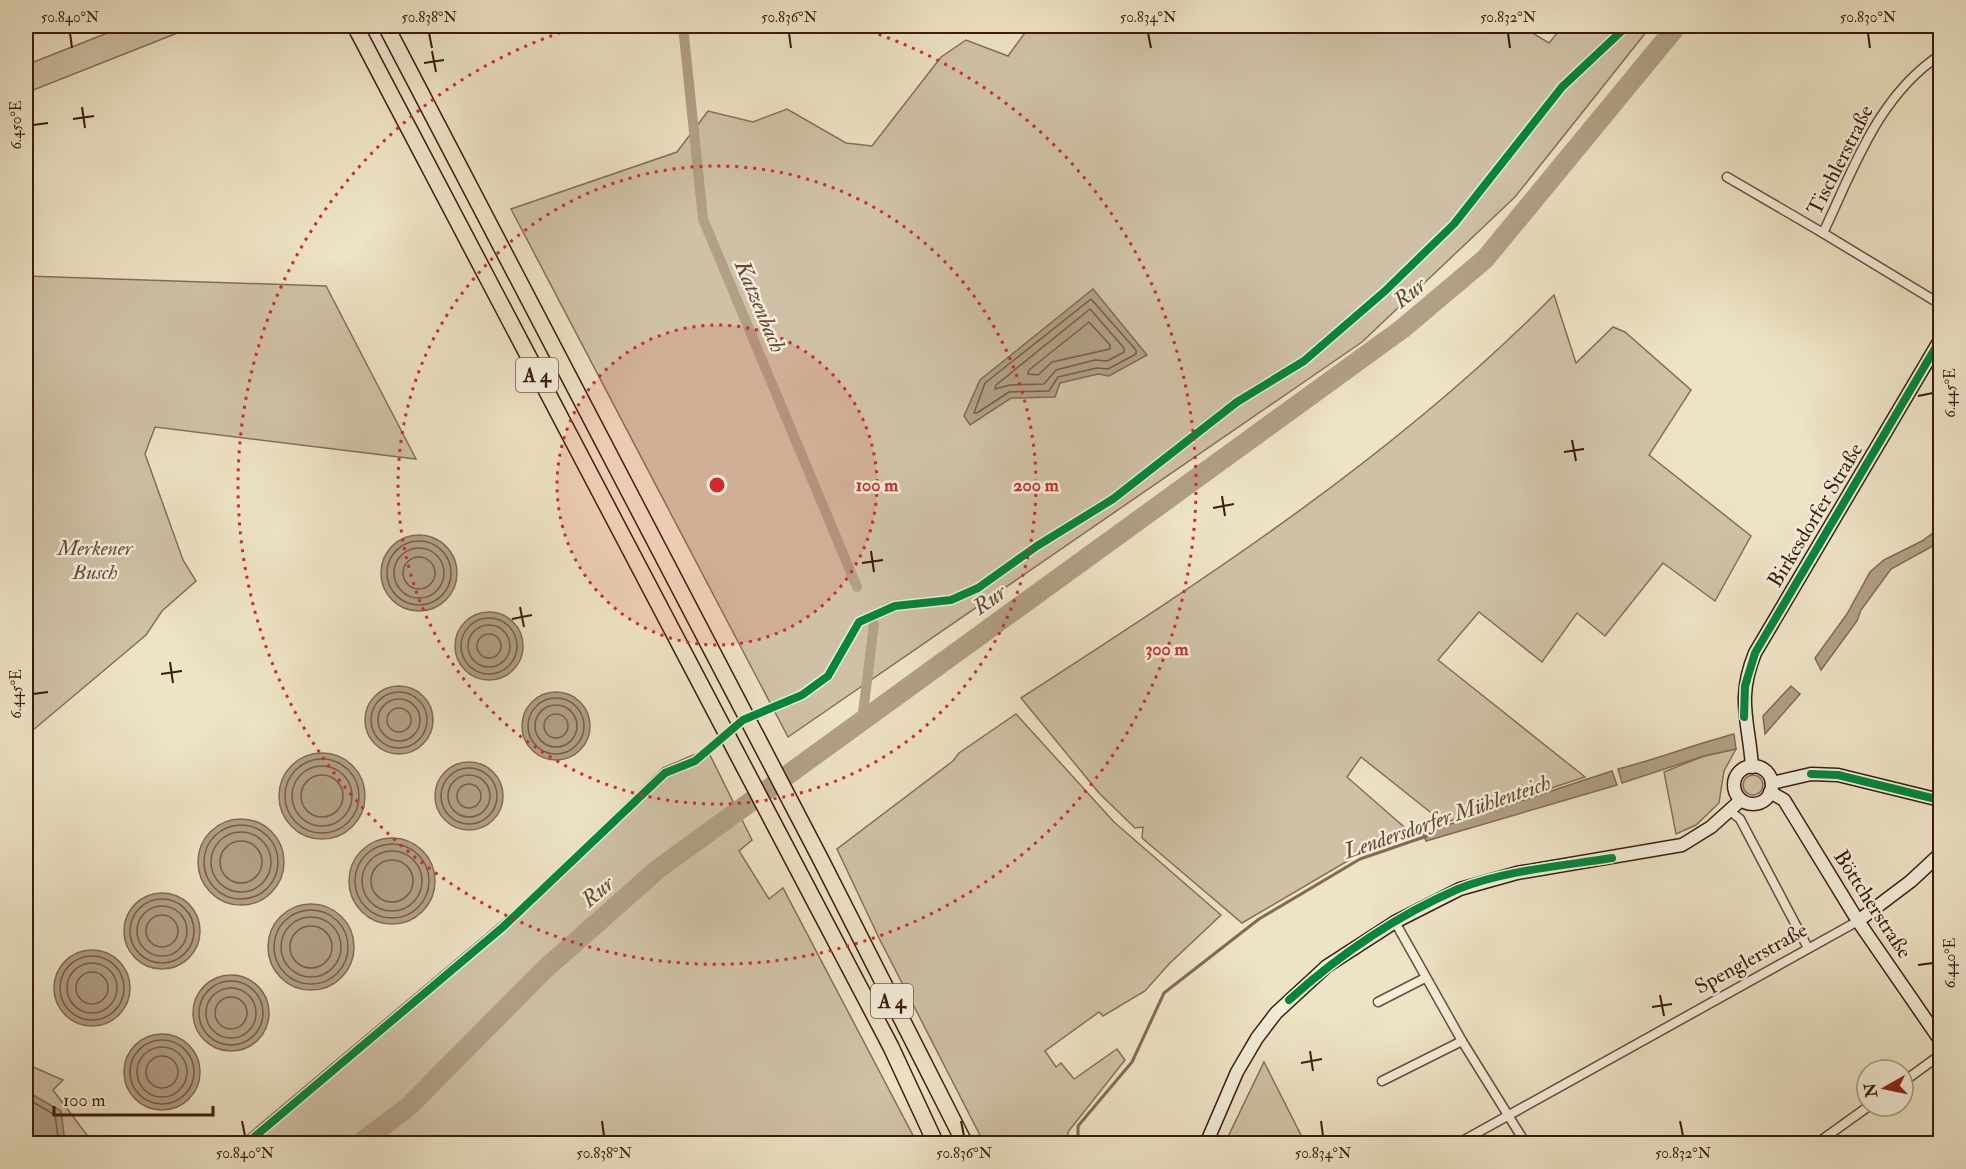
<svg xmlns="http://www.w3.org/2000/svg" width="1966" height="1169" font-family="'IM FELL Double Pica',serif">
<rect width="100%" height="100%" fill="#ede3c5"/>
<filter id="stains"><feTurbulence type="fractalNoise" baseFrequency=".00333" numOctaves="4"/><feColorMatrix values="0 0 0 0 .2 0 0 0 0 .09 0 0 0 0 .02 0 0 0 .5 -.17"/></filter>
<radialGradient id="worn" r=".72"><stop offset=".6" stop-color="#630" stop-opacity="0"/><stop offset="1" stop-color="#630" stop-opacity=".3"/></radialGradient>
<g fill="#cfc1a6" stroke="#866e5a" stroke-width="1.5">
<path d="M 125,26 L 195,26 L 26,93 L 26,65 Z"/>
<path d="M 1030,26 L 1521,26 L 1549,43 L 1563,26 L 1651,26 L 1515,197 L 1362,342 L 788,737 L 511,209 L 677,152 L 708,111 L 753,122 L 787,109 L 846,143 L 872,146 L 941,57 L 966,40 L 1008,56 Z"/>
<path d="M 26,276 L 326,286 L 416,459 L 155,427 L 145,454 L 183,560 L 196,581 L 162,611 L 146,635 L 26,736 Z"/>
<path d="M 1554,295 L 1576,363 L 1613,327 L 1625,332 L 1691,390 L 1649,455 L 1751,536 L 1715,601 L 1663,563 L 1605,636 L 1577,613 L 1542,662 L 1479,612 L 1438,660 L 1585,777 L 1444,823 L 1361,757 L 1347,777 L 1411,833 L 1361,853 L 1242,923 L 1142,838 L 1143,827 L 1135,828 L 1099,793 L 1021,698 C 1208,577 1397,455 1554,295 Z"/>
<path d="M 1016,714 L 1114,822 L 1221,915 L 1169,964 L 1145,991 L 1103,1016 L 1099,1012 L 1045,1051 L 1056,1067 L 1061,1063 L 1074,1079 L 1117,1049 L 1125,1060 L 1068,1132 L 1068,1143 L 984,1143 L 879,938 L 837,849 L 953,761 L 959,753 Z"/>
<path d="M 707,749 L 752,840 L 739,851 L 769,899 L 783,888 L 917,1143 L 238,1143 L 534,894 L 663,768 Z"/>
<path d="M 1736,749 L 1724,771 L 1719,803 L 1696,825 L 1676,834 L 1664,772 L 1704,756 Z"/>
<circle cx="1753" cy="785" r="10"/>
<path d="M 1264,1062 L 1305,1143 L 1225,1143 Z"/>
<path d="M 26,1064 L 63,1080 L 53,1090 L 93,1143 L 26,1143 Z"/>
</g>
<g fill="#b19f86" stroke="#826a56" stroke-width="1.5">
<path d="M 1093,289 L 1147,355 L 1109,376 L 1098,374 L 1060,383 L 1055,397 L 1011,398 L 970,425 L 964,416 L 980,380 Z"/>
<path d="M 1940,528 L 1940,542 L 1891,569 L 1861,610 L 1857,621 L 1821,670 L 1815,658 L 1847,614 L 1870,572 L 1884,560 L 1922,541 Z"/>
<circle cx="419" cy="573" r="38"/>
<circle cx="489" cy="646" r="34"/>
<circle cx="399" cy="720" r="34"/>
<path d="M 1791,686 L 1800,694 L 1765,734 L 1763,716 Z"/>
<circle cx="556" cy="726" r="34"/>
<path d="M 1734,734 L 1736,749 L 1704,756 L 1622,783 L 1618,769 C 1658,759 1695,744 1734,734 Z"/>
<circle cx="322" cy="796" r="43"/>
<circle cx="469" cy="796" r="34"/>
<path d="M 1612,771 L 1617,785 L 1426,841 L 1423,833 Z"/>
<circle cx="241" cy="862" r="43"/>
<circle cx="392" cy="881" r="43"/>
<circle cx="162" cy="931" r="38"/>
<circle cx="311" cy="947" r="43"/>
<circle cx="92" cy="988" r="38"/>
<circle cx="231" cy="1013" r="38"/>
<circle cx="162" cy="1072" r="38"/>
<path d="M 26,1091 L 61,1111 L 65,1143 L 26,1143 Z"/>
</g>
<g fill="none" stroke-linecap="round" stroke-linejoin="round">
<g stroke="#765d4a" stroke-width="1.5">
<path d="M 1091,299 L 1136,350 L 1136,354 L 1108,369 L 1097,368 L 1058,377 L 1049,391 L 1009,392 L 977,413 L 974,413 L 985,383 Z"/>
<path d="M 1090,309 L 1124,348 L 1124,352 L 1107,361 L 1095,360 L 1056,370 L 1044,384 L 1010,385 L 995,389 L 996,385 Z"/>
<path d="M 1089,322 L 1110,345 L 1110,349 L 1052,362 L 1038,375 L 1028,374 L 1029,370 Z"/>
<circle cx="419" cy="573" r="32"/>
<circle cx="419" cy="573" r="25"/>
<circle cx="419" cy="573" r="16"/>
<circle cx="489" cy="646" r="28"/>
<circle cx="489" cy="646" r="21"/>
<circle cx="489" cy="646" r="12"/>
<circle cx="399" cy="720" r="28"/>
<circle cx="556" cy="726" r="28"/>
<circle cx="399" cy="720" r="21"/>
<circle cx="556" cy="726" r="21"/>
<circle cx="399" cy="720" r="12"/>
<circle cx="556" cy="726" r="12"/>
<circle cx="322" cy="796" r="37"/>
<circle cx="322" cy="796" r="30"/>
<circle cx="469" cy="796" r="28"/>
<circle cx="469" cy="796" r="21"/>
<circle cx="322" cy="796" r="21"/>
<circle cx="469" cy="796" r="12"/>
<circle cx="241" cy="862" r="37"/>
<circle cx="241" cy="862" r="30"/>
<circle cx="241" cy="862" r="21"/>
<circle cx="392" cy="881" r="37"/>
<circle cx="392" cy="881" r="30"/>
<circle cx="392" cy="881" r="21"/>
<circle cx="162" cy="931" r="32"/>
<circle cx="162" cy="931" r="25"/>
<circle cx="311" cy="947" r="37"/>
<circle cx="162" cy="931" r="16"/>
<circle cx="311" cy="947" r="30"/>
<circle cx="311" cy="947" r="21"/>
<circle cx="92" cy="988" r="32"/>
<circle cx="92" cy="988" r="25"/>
<circle cx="92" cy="988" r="16"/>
<circle cx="231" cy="1013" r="32"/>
<circle cx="231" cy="1013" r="25"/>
<circle cx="231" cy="1013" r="16"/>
<circle cx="162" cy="1072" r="32"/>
<circle cx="162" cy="1072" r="25"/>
<circle cx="162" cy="1072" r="16"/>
<path d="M 26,1098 L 55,1115 L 59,1144"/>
</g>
<path stroke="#826a56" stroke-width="3" d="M 1078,1144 L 1078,1126 L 1132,1062 L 1164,993 L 1259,919 L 1360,859 L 1427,836"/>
<g stroke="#b19f86" stroke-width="10">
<path d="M 683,26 L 703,219 L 857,587"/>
<path d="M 862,721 L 874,624"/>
</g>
<path stroke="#b19f86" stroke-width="20" d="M 359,1144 L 408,1107 L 545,969 L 658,869 L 1402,329 L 1485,259 L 1677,26"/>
<g stroke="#684d3b" stroke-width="11">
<g id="street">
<path d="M 1940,55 C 1878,96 1854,168 1823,233 L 1940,304"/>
<path d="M 1727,177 L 1823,233"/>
<path d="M 1730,811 L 1740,819 L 1808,948"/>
<path d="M 1395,922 L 1462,1041 L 1526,1144"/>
<path d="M 1378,1002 L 1425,978"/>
<path d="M 1382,1081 L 1462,1041"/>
<path d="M 1903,1082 L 1940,1055"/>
<path d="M 1457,1144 L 1858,921"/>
<path d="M 1816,1144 L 1869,1106"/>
</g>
</g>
<g stroke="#3c1b0d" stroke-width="15">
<g id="secondary">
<circle cx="1753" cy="785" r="19"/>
<path d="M 1752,767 C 1749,721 1736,700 1755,653 L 1940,340"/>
<path d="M 1772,783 L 1811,774 L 1838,775 L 1940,800"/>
<path d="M 1770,792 L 1784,800 L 1858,921 L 1940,1040"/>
<path d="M 1858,921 L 1911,881 L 1940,854"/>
<path d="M 1206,1144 L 1237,1072 L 1257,1038 L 1276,1013 L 1327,966 L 1395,922 L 1460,889 L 1517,873 L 1682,845 L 1711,827 L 1741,800"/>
</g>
</g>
<g stroke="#3c1b0d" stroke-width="18">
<g id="highway">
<path d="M 355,26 L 891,1047 L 936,1144"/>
<path d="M 386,26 L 820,858 L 965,1144"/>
</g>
</g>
<use href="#street" stroke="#f3edd9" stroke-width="8"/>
<use href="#secondary" stroke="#f3edd9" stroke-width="12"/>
<use href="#highway" stroke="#ede3c5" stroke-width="15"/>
<g stroke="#f3edd9" stroke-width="11">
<g id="cycleway">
<path d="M 1744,717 L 1745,686 L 1755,653 L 1940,340"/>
<path d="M 1811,774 L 1838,775 L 1940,800"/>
<path d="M 1289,1000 C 1339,955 1396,916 1458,889 C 1506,870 1562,866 1612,858"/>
<path d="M 246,1144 L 503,927 L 665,773 L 695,761 L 743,720 L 802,695 L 828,676 L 859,622 L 895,606 L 951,600 L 978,588 L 1037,546 L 1113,499 L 1237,402 L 1304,361 L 1385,291 L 1454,224 L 1562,87 L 1627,26"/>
</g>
</g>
<use href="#cycleway" stroke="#00873e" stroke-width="8"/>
</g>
<path fill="none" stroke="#3c1b0d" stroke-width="2" d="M 70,33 L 72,48M 429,33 L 432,48M 789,33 L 791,48M 1148,33 L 1151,48M 1508,33 L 1510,48M 1868,33 L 1870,48M 432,51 L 436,72M 424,63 L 444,60M 82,107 L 85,128M 73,119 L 94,116M 33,125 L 48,123M 1918,396 L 1933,393M 1572,440 L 1576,461M 1564,452 L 1584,449M 1222,496 L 1225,516M 1213,508 L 1234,504M 871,551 L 874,572M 862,563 L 883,560M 520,607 L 524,627M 512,619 L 532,615M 170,662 L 173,683M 161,674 L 182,671M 33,694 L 48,692M 1918,965 L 1933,963M 1660,995 L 1664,1016M 1652,1007 L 1672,1004M 1310,1051 L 1313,1071M 1301,1063 L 1322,1059M 242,1121 L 245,1136M 602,1121 L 604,1136M 961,1121 L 964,1136M 1321,1121 L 1323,1136M 1680,1121 L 1683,1136"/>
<circle cx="717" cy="485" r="160" fill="#d62828" fill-opacity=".12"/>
<g fill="none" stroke="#d62828" stroke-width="3" stroke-dasharray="3 6">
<circle cx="717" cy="485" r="160"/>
<circle cx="717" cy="485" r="319"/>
<path d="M853 26A479 479 0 1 1 581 26"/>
</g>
<g text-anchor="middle" stroke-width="5" stroke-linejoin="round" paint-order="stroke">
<g fill="#f3edd9" stroke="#735a4a" stroke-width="1.5">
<rect x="516" y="358" width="42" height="34" rx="4.5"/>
<rect x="871" y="984" width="42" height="34" rx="4.5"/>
</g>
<g font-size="20" font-weight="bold" fill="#3c1b0d">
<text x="537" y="382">A 4</text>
<text x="892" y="1008">A 4</text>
</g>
<g font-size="21" fill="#3c1b0d" stroke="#f3edd9">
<text transform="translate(1840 160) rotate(-63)" y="7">Tischlerstraße</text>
<text transform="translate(1815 515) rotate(-59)" y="7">Birkesdorfer Straße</text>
<text transform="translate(1873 904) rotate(57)" y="7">Böttcherstraße</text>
<text transform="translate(1751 958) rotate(-29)" y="7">Spenglerstraße</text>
</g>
<g font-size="21" font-style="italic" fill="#684d3b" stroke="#f3edd9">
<text x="95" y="555">Merkener<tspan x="95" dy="24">Busch</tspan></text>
</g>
<g font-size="22" font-style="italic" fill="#654937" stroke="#f3edd9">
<text transform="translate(1409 292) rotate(-40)" y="8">Rur</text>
<text transform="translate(761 306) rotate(67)" y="8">Katzenbach</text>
<text transform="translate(989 599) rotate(-36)" y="8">Rur</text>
<text transform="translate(1447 816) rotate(-19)" y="8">Lendersdorfer Mühlenteich</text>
<text transform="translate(597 891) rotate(-41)" y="8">Rur</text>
</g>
</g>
<circle cx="717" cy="485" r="9" fill="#d62828" stroke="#f3edd9" stroke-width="3"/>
<g font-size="18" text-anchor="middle" font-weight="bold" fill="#d62828" stroke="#f3edd9" stroke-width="5" stroke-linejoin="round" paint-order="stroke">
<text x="877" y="491">100 m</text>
<text x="1036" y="491">200 m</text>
<text x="1167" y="655">300 m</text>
</g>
<rect width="1966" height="1169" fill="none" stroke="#ede3c5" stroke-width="66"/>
<g transform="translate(1885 1088) rotate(261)"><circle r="28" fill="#f3edd9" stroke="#aa9987" stroke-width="1.5"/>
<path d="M0-4.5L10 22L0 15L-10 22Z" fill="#8f2418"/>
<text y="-9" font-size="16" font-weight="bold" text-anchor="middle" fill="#3c1b0d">N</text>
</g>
<path d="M54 1106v9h159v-9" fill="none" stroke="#3c1b0d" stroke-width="3"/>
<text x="63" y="1106" font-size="18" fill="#3c1b0d" stroke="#f3edd9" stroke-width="4.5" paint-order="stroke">100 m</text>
<rect x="33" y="33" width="1900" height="1103" fill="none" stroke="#3c1b0d" stroke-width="2"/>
<g font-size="15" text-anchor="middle" fill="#3c1b0d">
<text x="70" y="22">50.840°N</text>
<text x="429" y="22">50.838°N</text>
<text x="789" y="22">50.836°N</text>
<text x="1148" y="22">50.834°N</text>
<text x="1508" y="22">50.832°N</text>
<text x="1868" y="22">50.830°N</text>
<text transform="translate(16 125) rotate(-90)" y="5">6.450°E</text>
<text transform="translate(1950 393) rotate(-90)" y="5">6.445°E</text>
<text transform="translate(16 694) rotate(-90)" y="5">6.445°E</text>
<text transform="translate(1950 963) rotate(-90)" y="5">6.440°E</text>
<text x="245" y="1158">50.840°N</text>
<text x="604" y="1158">50.838°N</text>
<text x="964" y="1158">50.836°N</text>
<text x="1323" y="1158">50.834°N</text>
<text x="1683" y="1158">50.832°N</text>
</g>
<rect width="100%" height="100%" filter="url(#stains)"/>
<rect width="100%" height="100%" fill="url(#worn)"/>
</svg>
